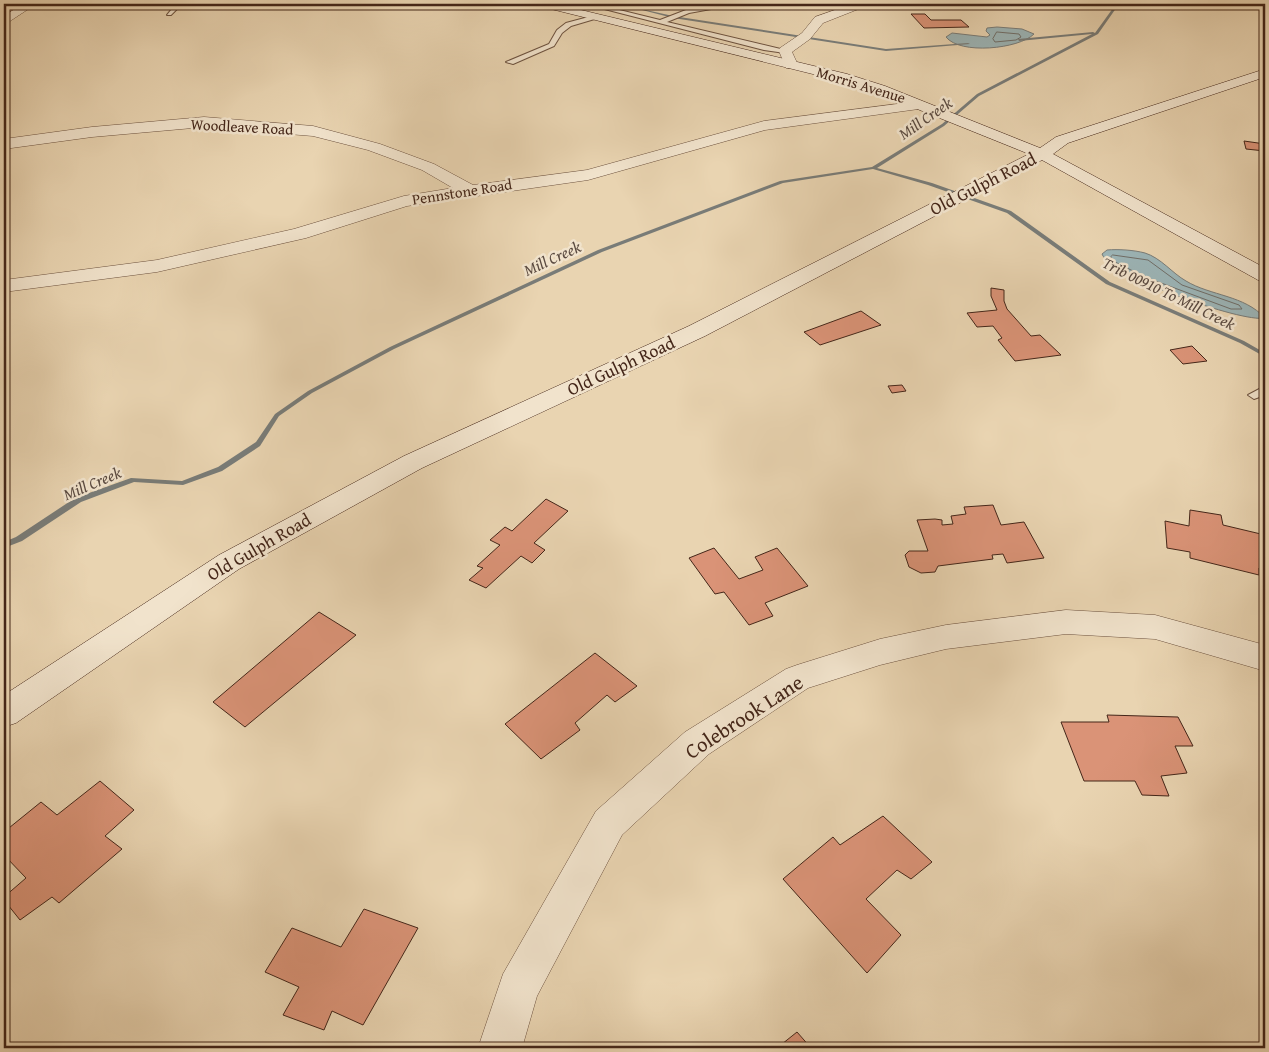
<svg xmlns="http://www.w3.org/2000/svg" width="1269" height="1052" font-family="'Gentium Book Plus',serif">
<rect width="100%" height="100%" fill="#e9d4b1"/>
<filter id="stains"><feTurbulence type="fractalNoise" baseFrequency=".004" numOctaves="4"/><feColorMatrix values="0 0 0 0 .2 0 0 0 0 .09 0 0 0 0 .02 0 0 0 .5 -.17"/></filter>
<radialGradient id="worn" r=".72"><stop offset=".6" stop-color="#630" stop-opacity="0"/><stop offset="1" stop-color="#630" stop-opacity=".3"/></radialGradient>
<g fill="#9cb5b7" stroke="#797c78">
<path d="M 997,27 L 1022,29 L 1034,34 C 1019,49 960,55 946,37 L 952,33 L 987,37 L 990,35 L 986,31 L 987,28 Z"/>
<path d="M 1107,250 C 1118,249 1134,250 1145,253 C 1161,258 1172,273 1186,281 C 1211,296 1244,295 1265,318 C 1242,323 1110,276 1102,254 Z"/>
</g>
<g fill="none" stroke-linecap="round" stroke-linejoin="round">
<g stroke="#706e68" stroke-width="1">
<path d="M 997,32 L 1019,34 L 1021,37 L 1016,40 L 995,42 L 993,39 Z"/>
<path d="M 1113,255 L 1148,260 L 1182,285 L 1239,305 L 1242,309 L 1231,309 L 1145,277 L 1113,261 L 1111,257 Z"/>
</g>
<g fill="#797c78" fill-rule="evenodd">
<path d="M 619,4 L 673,16 L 886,49 L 968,43 L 970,44 L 886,51 L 673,18 Z"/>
<path d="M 1116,4 L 1119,4 L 1098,34 L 979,96 L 944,126 L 877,168 L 932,183 L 1011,211 L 1110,282 L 1244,341 L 1265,353 L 1265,357 L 1240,343 L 1106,284 L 1007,213 L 928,185 L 873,169 L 783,183 L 602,252 L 394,349 L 312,393 L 279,416 L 260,446 L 222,471 L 183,485 L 134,482 L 81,502 L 22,541 L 4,548 L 4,542 L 16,537 L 75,498 L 131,478 L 182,481 L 218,467 L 256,442 L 275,414 L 308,391 L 390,347 L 598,250 L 780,181 L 872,167 L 942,124 L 977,94 L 1092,34 L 1019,41 L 1018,39 L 1093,32 L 1095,33 Z"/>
</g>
</g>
<g fill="#da9377" stroke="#442619">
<path d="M 911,14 L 925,14 L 931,20 L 961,20 L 969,27 L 924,28 Z"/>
<path d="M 1244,141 L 1265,144 L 1265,151 L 1246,149 Z"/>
<path d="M 991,288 L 1004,290 L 1004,301 L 1007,309 L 1031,336 L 1040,335 L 1061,355 L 1015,361 L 998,340 L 1002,338 L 993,326 L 977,327 L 967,313 L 997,310 L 991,296 Z"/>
<path d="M 861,311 L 881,325 L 820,345 L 804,332 Z"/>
<path d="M 1192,346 L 1207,361 L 1183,364 L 1170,350 Z"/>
<path d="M 902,385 L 906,391 L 892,393 L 888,386 Z"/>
<path d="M 546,499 L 568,511 L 534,543 L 545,550 L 532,563 L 521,556 L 486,588 L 469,580 L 483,568 L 477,566 L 500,545 L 490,540 L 505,527 L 512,531 Z"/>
<path d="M 993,505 L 1001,525 L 1024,522 L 1044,558 L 1007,563 L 1003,554 L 992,555 L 993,559 L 938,566 L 935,572 L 921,573 L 909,567 L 905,555 L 909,551 L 928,551 L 917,520 L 935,519 L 942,520 L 942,525 L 953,524 L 951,516 L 966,514 L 964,507 Z"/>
<path d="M 1190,510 L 1221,515 L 1223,525 L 1265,535 L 1265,569 L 1259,568 L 1259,575 L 1190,558 L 1190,552 L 1167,548 L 1165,521 L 1189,526 Z"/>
<path d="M 714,548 L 739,579 L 763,570 L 755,557 L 777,548 L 808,586 L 765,603 L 773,616 L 749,625 L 724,592 L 715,594 L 689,558 Z"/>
<path d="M 319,612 L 356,635 L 245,727 L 213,702 Z"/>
<path d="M 595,653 L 637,686 L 615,702 L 607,695 L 575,723 L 580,730 L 541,759 L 505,724 Z"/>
<path d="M 1107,715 L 1178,717 L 1193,746 L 1175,746 L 1187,773 L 1161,776 L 1169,796 L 1142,795 L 1135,781 L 1084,781 L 1061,722 L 1109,722 Z"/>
<path d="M 100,781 L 134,810 L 105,836 L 122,849 L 59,903 L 52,897 L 20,920 L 4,900 L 4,897 L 26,878 L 4,855 L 4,832 L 41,802 L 57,815 Z"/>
<path d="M 883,816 L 932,862 L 911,879 L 897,870 L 866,899 L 901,935 L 867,973 L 783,879 L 833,837 L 840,845 Z"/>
<path d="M 364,909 L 418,928 L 363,1025 L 332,1011 L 324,1030 L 283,1015 L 299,987 L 265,972 L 292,928 L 341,947 Z"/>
<path d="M 797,1032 L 811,1048 L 777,1048 Z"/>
</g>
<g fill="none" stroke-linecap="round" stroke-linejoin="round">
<g stroke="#6d523f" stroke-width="2">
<g id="lane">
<path d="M 176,4 L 182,4 L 171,15 L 167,15 Z"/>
<path d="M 585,4 L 595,4 L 660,20 L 686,10 L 720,4 L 722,7 L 689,13 L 667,22 L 789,51 L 785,53 L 764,50 Z"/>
<path d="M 596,15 L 598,18 L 571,26 L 562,33 L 554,46 L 513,64 L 506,62 L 549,44 L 557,30 L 566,23 Z"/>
<path d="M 1265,386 L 1265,395 L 1254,399 L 1248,395 Z"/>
</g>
</g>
<g stroke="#6d523f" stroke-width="1">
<g id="street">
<path d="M 23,4 L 36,4 L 4,25 L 4,16 Z"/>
<path d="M 852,4 L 878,4 L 876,6 L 861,8 L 823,23 L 810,39 L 792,52 L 798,65 L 796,68 L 786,68 L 779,51 L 780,48 L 802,33 L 815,17 Z"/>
<path d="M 943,4 L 976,4 L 977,5 C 970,11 950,10 943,4 Z"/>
<path d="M 921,101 L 928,105 L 926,108 L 765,130 L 588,180 L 407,206 L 306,238 L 157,272 L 4,292 L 4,280 L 157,260 L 294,229 L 404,196 L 453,188 L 422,170 L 368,150 L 313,136 L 204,127 L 92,137 L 4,149 L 4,139 L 92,127 L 204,117 L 313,126 L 380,144 L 434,164 L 473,185 L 587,170 L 764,121 Z"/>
<path d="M 1066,610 L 1155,615 L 1265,645 L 1265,671 L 1155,639 L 1066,634 L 946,649 L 880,665 L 808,688 L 709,754 L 622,835 L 537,996 L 522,1048 L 478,1048 L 503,974 L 596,811 L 685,732 L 786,669 L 797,665 L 880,639 L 946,625 Z"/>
</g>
</g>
<g stroke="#442619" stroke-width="1">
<path id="secondary" d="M 537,4 L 556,4 L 847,74 L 885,86 L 1040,148 L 1056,137 L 1265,69 L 1265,77 L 1068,143 L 1053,154 L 1265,268 L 1265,282 L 1258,280 L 1042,160 L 705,336 L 422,468 L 239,569 L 16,723 L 4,727 L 4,695 L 219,555 L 404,456 L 689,326 L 1029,154 L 875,92 L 837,80 L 539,6 Z"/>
</g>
<use href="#lane" fill="#f1e3cc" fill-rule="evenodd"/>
<use href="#street" fill="#f1e3cc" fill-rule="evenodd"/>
<use href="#secondary" fill="#f1e3cc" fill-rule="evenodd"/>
</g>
<g text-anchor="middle" stroke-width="5" stroke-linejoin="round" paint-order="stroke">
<g font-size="15" fill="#442619" stroke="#f1e3cc">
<text transform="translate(861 85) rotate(17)" y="5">Morris Avenue</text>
<text transform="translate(242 127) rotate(3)" y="5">Woodleave Road</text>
<text transform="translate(462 192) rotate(-9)" y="5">Pennstone Road</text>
</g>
<g font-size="16" font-style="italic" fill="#5a4a40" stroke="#f1e3cc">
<text transform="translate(925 118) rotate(-35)" y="6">Mill Creek</text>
<text transform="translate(552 258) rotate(-25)" y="6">Mill Creek</text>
<text transform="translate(1169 293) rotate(26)" y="6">Trib 00910 To Mill Creek</text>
<text transform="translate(92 483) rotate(-23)" y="6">Mill Creek</text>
</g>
<g font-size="18" fill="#442619" stroke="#f1e3cc">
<text transform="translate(983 184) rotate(-27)" y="6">Old Gulph Road</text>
<text transform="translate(621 366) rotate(-25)" y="6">Old Gulph Road</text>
<text transform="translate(259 547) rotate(-30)" y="6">Old Gulph Road</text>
</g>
<g font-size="21" fill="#442619" stroke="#f1e3cc">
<text transform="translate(744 717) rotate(-33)" y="7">Colebrook Lane</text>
</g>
</g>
<rect width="1269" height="1052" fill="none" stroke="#e9d4b1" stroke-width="20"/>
<rect x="5" y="5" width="1259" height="1042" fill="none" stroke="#442619" stroke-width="2.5"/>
<rect x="10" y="10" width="1249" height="1032" fill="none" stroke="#442619"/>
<rect width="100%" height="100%" filter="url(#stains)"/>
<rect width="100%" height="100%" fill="url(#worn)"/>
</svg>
